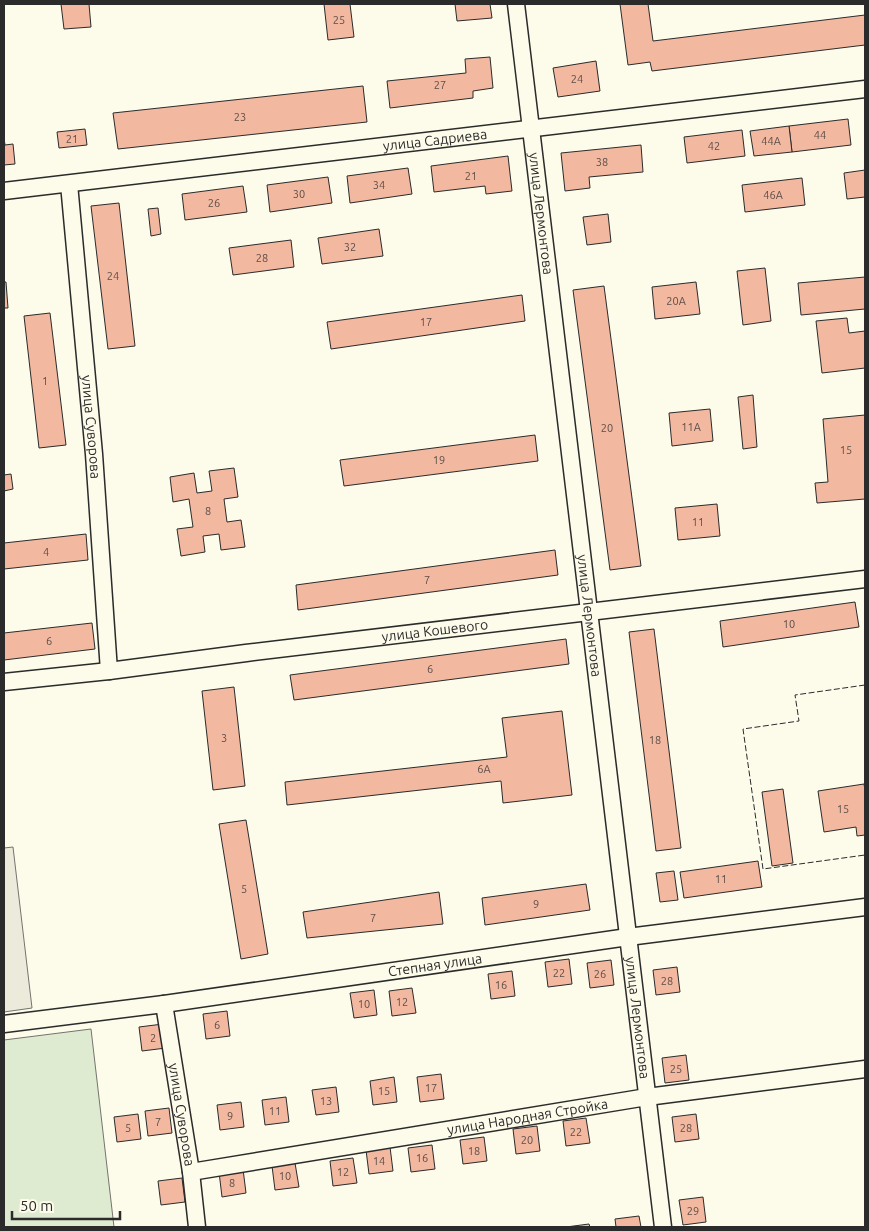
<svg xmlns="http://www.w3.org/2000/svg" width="869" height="1231" font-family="Ubuntu,sans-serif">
<rect width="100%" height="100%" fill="#fdfbea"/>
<path fill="#deebd1" stroke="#74746e" d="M 91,1029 L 114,1227 L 4,1227 L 4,1040 Z"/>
<path fill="#eceadb" stroke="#74746e" d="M 13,847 L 32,1008 L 4,1012 L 4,848 Z"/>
<g fill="#f2b8a0" stroke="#2b2b2b">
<path d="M 61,4 L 89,4 L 91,27 L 64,29 Z"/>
<path d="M 324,4 L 350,4 L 354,37 L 328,40 Z"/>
<path d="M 455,4 L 490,4 L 492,18 L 457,21 Z"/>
<path d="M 620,4 L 648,4 L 653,41 L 865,15 L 865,45 L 652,71 L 650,62 L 628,65 Z"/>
<path d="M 490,57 L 493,88 L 473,91 L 473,98 L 390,108 L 387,81 L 466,73 L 465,59 Z"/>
<path d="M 596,61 L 600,91 L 558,97 L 553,68 Z"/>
<path d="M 363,86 L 367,122 L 118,149 L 113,113 Z"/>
<path d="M 848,119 L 851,145 L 792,152 L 789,126 Z"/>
<path d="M 789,126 L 792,152 L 754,156 L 750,131 Z"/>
<path d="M 85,129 L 87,145 L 59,148 L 57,132 Z"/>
<path d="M 742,130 L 745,156 L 687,163 L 684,137 Z"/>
<path d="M 4,138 L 5,145 L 13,144 L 15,164 L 4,165 Z"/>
<path d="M 641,145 L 643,172 L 589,177 L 590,188 L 565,191 L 561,153 Z"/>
<path d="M 508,156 L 512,191 L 486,194 L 485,186 L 434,192 L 431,166 Z"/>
<path d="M 408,168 L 412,194 L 350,203 L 347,176 Z"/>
<path d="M 865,170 L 865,197 L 847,199 L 844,173 Z"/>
<path d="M 328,177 L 332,203 L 270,212 L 267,185 Z"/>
<path d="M 802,178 L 805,205 L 745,212 L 742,185 Z"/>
<path d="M 243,186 L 247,212 L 185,220 L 182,194 Z"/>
<path d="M 119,203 L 135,346 L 108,349 L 91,206 Z"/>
<path d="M 158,208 L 161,234 L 151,236 L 148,209 Z"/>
<path d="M 608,214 L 611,242 L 587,245 L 583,217 Z"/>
<path d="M 379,229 L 383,256 L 322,264 L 318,238 Z"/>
<path d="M 291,240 L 294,267 L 233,275 L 229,248 Z"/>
<path d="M 765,268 L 771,321 L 743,325 L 737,271 Z"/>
<path d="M 865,277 L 865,309 L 801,315 L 798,283 Z"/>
<path d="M 4,282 L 6,282 L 8,308 L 4,308 Z"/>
<path d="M 696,282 L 700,314 L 655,319 L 652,287 Z"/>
<path d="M 604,286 L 641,566 L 610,570 L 573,290 Z"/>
<path d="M 522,295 L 525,321 L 331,349 L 327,322 Z"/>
<path d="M 50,313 L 66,445 L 39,448 L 24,316 Z"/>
<path d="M 847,318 L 849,333 L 865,331 L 865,368 L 822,373 L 816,321 Z"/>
<path d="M 753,395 L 757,447 L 743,449 L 738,397 Z"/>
<path d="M 710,409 L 713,441 L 672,446 L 669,413 Z"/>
<path d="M 865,415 L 865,499 L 817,503 L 815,483 L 828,482 L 823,419 Z"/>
<path d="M 535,435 L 538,461 L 344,486 L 340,460 Z"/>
<path d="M 234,468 L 238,497 L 224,499 L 227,522 L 241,520 L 245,547 L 221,550 L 219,534 L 203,536 L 205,552 L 181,556 L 177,529 L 193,527 L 189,499 L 173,502 L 170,477 L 194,473 L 197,493 L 212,491 L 209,471 Z"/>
<path d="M 11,474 L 13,489 L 4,491 L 4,475 Z"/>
<path d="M 717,504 L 720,536 L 678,540 L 675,508 Z"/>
<path d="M 86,534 L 88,560 L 4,569 L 4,543 Z"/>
<path d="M 555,550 L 558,575 L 298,610 L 296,585 Z"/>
<path d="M 855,602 L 859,627 L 723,647 L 720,621 Z"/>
<path d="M 92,623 L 95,649 L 4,660 L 4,633 Z"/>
<path d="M 654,629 L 681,848 L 656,851 L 629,632 Z"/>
<path d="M 566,639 L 569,664 L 294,700 L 290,675 Z"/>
<path d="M 234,687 L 245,786 L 213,790 L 202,691 Z"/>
<path d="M 562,711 L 572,795 L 503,803 L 501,781 L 287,805 L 285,782 L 507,757 L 502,718 Z"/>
<path d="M 864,784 L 865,790 L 865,835 L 857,836 L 856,827 L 824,832 L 818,791 Z"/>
<path d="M 783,789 L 793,863 L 772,866 L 762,792 Z"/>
<path d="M 246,820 L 268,954 L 241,959 L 219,824 Z"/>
<path d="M 758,861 L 762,887 L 684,898 L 680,872 Z"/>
<path d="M 674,871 L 678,900 L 660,902 L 656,873 Z"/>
<path d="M 586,884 L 590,910 L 485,925 L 482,898 Z"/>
<path d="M 439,892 L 443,924 L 307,938 L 303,912 Z"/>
<path d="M 569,959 L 572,984 L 548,987 L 545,962 Z"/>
<path d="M 611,960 L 614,985 L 590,988 L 587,963 Z"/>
<path d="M 677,967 L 680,992 L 656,995 L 653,970 Z"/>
<path d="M 512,971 L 515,996 L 491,999 L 488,974 Z"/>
<path d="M 412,988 L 416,1013 L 392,1016 L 389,991 Z"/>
<path d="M 374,990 L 377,1015 L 354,1018 L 350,993 Z"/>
<path d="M 227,1011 L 230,1036 L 206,1039 L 203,1014 Z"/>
<path d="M 163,1024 L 166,1048 L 142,1051 L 139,1027 Z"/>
<path d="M 686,1055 L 689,1080 L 665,1083 L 662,1058 Z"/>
<path d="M 441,1074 L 444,1099 L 420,1102 L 417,1077 Z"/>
<path d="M 394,1077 L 397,1102 L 373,1105 L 370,1081 Z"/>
<path d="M 336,1087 L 339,1112 L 316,1115 L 312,1090 Z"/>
<path d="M 286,1097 L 289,1122 L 265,1125 L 262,1100 Z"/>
<path d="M 241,1102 L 244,1127 L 220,1130 L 217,1105 Z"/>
<path d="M 169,1108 L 172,1133 L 148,1136 L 145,1111 Z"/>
<path d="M 138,1114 L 141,1139 L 117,1142 L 114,1117 Z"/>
<path d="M 696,1114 L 699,1139 L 675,1142 L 672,1117 Z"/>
<path d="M 586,1118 L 590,1143 L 566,1146 L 563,1121 Z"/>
<path d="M 537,1126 L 540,1151 L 516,1154 L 513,1129 Z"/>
<path d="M 484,1137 L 487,1161 L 463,1164 L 460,1140 Z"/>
<path d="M 432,1145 L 435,1169 L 411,1172 L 408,1148 Z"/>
<path d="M 390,1147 L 393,1171 L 369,1174 L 366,1150 Z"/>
<path d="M 353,1158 L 357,1183 L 333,1186 L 330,1161 Z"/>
<path d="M 295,1163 L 299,1187 L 275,1190 L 272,1166 Z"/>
<path d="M 243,1169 L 246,1193 L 222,1197 L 219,1172 Z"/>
<path d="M 182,1178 L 185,1202 L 161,1205 L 158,1181 Z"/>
<path d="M 703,1197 L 706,1222 L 683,1225 L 679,1200 Z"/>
<path d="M 639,1216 L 641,1227 L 616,1227 L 615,1219 Z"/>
<path d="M 589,1224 L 590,1227 L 566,1227 Z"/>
</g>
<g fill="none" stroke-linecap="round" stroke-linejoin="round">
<g stroke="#2b2b2b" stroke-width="19">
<g id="minor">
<path id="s1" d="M 516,4 L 663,1227"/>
<path id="s2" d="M 69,184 L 94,454 L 109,671"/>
<path id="s3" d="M 4,191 L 865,89"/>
<path id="s4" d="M 4,682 L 109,671 L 246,653 L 865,579"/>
<path id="s5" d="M 164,1004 L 191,1172 L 197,1227"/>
<path id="s6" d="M 4,1024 L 164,1004 L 628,937 L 865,907"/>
<path id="s7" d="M 191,1172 L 647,1097 L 865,1069"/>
</g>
</g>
<use href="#minor" stroke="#fdfbea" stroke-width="16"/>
<path stroke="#2b2b2b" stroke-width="1" stroke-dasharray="6 2.5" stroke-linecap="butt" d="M 865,685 L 795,695 L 799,721 L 743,729 L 763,869 L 865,855"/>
</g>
<g text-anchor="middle" stroke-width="4" stroke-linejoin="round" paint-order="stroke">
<g font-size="11" fill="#5d4e48">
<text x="339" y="24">25</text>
<text x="577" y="83">24</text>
<text x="440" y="89">27</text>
<text x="240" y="121">23</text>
<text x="820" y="139">44</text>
<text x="72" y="143">21</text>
<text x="771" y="145">44А</text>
<text x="714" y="150">42</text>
<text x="602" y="166">38</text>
<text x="471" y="180">21</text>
<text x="379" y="189">34</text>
<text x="299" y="198">30</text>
<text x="773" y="199">46А</text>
<text x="214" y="207">26</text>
<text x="350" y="251">32</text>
<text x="262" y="262">28</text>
<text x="113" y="280">24</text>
<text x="676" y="305">20А</text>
<text x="426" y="326">17</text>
<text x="45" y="385">1</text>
<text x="691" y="431">11А</text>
<text x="607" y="432">20</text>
<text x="846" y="454">15</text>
<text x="439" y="464">19</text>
<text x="208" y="515">8</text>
<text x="698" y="526">11</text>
<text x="46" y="556">4</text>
<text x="427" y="584">7</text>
<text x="789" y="628">10</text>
<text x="49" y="645">6</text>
<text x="430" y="673">6</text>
<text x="224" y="742">3</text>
<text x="655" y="744">18</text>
<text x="484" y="773">6А</text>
<text x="843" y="813">15</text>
<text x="721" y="883">11</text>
<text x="244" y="893">5</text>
<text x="536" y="908">9</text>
<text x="373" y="922">7</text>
<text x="559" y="977">22</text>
<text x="600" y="978">26</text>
<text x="667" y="985">28</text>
<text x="501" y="989">16</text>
<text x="402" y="1006">12</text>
<text x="364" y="1008">10</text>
<text x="217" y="1029">6</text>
<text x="153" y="1042">2</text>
<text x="676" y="1073">25</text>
<text x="431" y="1092">17</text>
<text x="384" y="1095">15</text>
<text x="326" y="1105">13</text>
<text x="275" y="1115">11</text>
<text x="230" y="1120">9</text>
<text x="158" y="1126">7</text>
<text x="128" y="1132">5</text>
<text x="686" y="1132">28</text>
<text x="576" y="1136">22</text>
<text x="527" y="1144">20</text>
<text x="474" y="1155">18</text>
<text x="422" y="1162">16</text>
<text x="379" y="1165">14</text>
<text x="343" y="1176">12</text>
<text x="285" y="1180">10</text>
<text x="232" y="1187">8</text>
<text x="693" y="1215">29</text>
</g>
<g font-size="14" fill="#2b2b2b" stroke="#fdfbea">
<text dy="5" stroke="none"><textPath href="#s3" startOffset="434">улица Садриева</textPath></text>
<text dy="5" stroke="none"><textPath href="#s1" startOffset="211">улица Лермонтова</textPath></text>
<text dy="5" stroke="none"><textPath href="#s2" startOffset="244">улица Суворова</textPath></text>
<text dy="5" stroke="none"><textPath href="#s1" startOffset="616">улица Лермонтова</textPath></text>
<text dy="5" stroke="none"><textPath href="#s4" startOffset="434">улица Кошевого</textPath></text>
<text dy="5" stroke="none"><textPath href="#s6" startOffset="435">Степная улица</textPath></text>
<text dy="5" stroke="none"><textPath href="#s1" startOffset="1021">улица Лермонтова</textPath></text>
<text dy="5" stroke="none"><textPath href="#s5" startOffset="112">улица Суворова</textPath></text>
<text dy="5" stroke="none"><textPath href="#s7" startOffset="341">улица Народная Стройка</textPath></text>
</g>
</g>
<rect width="869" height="1231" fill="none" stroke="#2b2b2b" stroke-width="10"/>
<path d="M12 1211v8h108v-8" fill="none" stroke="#2b2b2b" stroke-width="2.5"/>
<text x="20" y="1211" font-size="15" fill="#2b2b2b" stroke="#fdfbea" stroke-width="4" paint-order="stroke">50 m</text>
</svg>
